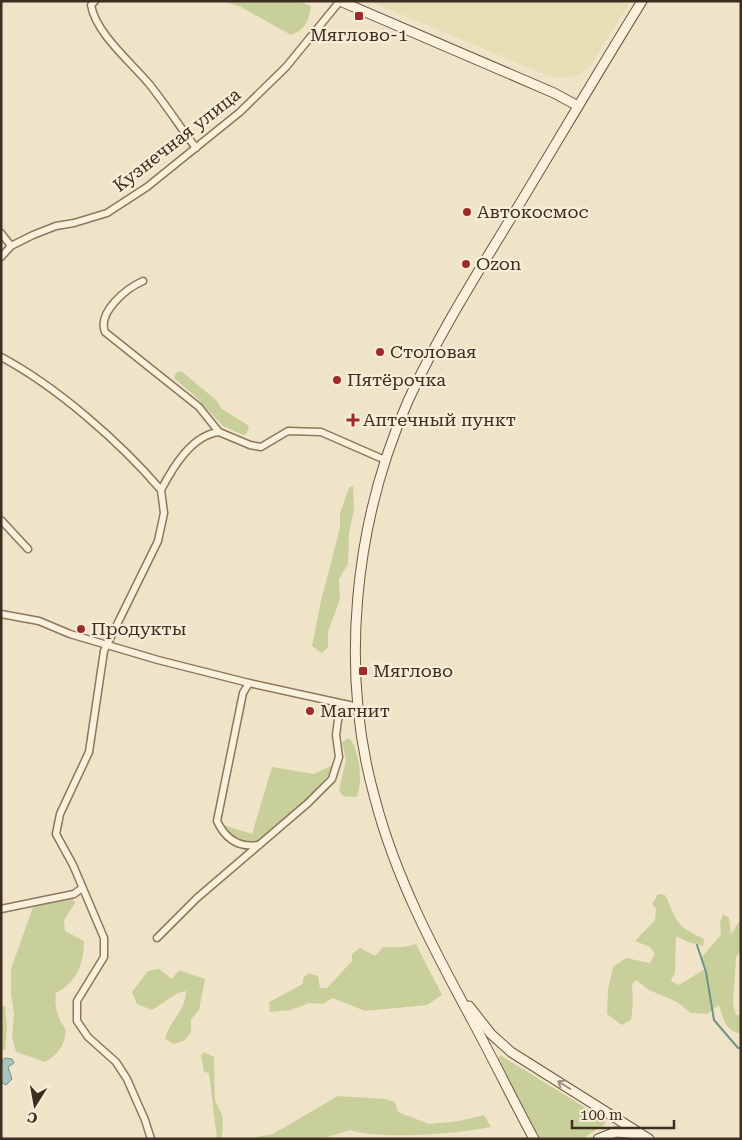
<svg xmlns="http://www.w3.org/2000/svg" width="742" height="1140" font-family="'Roboto Serif',serif">
<rect width="100%" height="100%" fill="#f0e4c8"/>
<path fill="#e6deb5" d="M 369,1 L 631,1 L 590,66 L 580,74 L 566,78 L 549,76 Z"/>
<g fill="#c9cf9b">
<path d="M 223,1 L 298,1 L 311,6 C 309,21 305,30 291,35 L 241,7 Z"/>
<path d="M 181,371 L 216,400 L 222,409 L 249,426 L 247,433 L 243,435 L 223,426 L 195,396 L 174,378 L 176,373 Z"/>
<path d="M 353,486 L 354,509 L 349,533 L 348,564 L 339,579 L 340,599 L 328,632 L 328,647 L 322,653 L 312,646 L 321,601 L 340,528 L 340,513 L 349,488 Z"/>
<path d="M 349,738 C 359,748 364,784 356,797 L 343,796 L 339,790 L 346,760 L 342,742 Z"/>
<path d="M 335,764 L 333,770 L 307,799 L 258,841 C 243,841 232,838 223,825 L 252,834 L 272,767 L 314,774 Z"/>
<path d="M 658,894 L 665,895 C 670,903 671,910 675,917 C 680,928 694,934 704,939 L 703,946 L 688,942 L 676,936 L 675,972 L 671,981 L 679,985 L 705,969 L 701,958 L 721,935 L 720,922 L 723,914 L 729,918 L 731,934 L 741,919 L 741,951 L 736,957 L 733,1004 L 736,1015 L 741,1016 L 741,1034 C 725,1031 723,1018 719,1005 L 707,1014 L 691,1013 L 677,1002 L 649,990 L 636,980 L 632,984 L 633,1003 L 631,1020 L 622,1025 L 607,1014 L 608,989 L 613,967 L 626,958 L 650,963 L 655,954 L 650,947 L 635,941 L 655,920 L 656,909 L 652,904 Z"/>
<path d="M 72,898 L 75,903 L 64,920 L 65,931 L 84,941 C 84,963 77,982 56,993 C 54,1008 58,1018 66,1030 C 65,1044 58,1055 45,1062 L 16,1052 L 12,1037 L 14,1015 L 11,993 L 11,969 L 33,907 Z"/>
<path d="M 416,944 L 442,995 L 427,1005 L 365,1011 L 333,998 L 323,1004 L 309,1003 L 291,1010 L 270,1012 L 269,1002 L 303,984 L 303,978 L 309,973 L 318,976 L 320,988 L 327,988 L 352,961 L 352,954 L 360,948 L 375,956 L 383,947 L 404,947 Z"/>
<path d="M 159,969 L 172,979 L 179,970 L 205,979 L 199,1010 L 191,1019 L 191,1032 L 185,1040 L 174,1044 L 165,1039 C 169,1021 186,1011 186,991 L 178,993 L 152,1010 L 137,1004 L 132,992 L 148,971 Z"/>
<path d="M 1,1006 L 5,1006 L 7,1026 L 5,1050 L 1,1050 Z"/>
<path d="M 204,1052 L 214,1057 L 215,1100 L 223,1117 L 222,1139 L 217,1139 L 209,1073 L 204,1072 L 201,1055 Z"/>
<path d="M 500,1055 L 604,1119 L 605,1124 L 582,1139 L 540,1139 L 498,1059 Z"/>
<path d="M 338,1096 L 385,1099 L 395,1102 L 398,1112 L 429,1124 L 459,1121 L 484,1115 L 491,1127 C 458,1134 377,1140 350,1130 L 321,1139 L 246,1139 L 273,1134 Z"/>
</g>
<path fill="#a9c4bc" stroke="#6f938a" d="M 5,1058 L 12,1059 L 14,1063 L 8,1067 L 12,1079 L 6,1085 L 1,1082 L 1,1062 Z"/>
<g fill="none" stroke-linecap="round" stroke-linejoin="round">
<path stroke="#6f938a" stroke-width="2" d="M 697,945 L 706,972 L 714,1020 L 738,1048 L 741,1048"/>
<g stroke="#8d765c" stroke-width="9">
<g id="street">
<path d="M 95,1 L 91,5 C 96,34 132,63 150,85 C 166,105 180,127 196,148"/>
<path d="M 1,233 L 11,246"/>
<path d="M 1,257 L 11,246 L 33,235 L 56,226 L 74,223 L 107,213 L 147,187 L 240,112 L 286,67 L 340,1"/>
<path d="M 143,281 C 127,288 97,312 105,332 L 199,407 L 219,432 L 250,445 L 261,447 L 288,431 L 321,432 L 385,460"/>
<path d="M 1,357 C 57,387 120,442 161,490 L 164,513 L 158,541 L 104,651 L 89,752 L 60,814 L 56,834 L 73,865 L 104,938 L 104,957 L 77,1001 L 77,1021 L 88,1037 L 116,1062 L 127,1079 L 145,1120 L 151,1139"/>
<path d="M 161,490 C 173,467 192,435 219,432"/>
<path d="M 1,520 L 28,549"/>
<path d="M 1,614 L 39,621 L 70,634 L 158,660 L 249,683 L 358,707"/>
<path d="M 249,683 L 243,693 L 217,821 C 225,838 238,848 258,845"/>
<path d="M 1,909 L 74,894 L 82,888"/>
<path d="M 157,938 L 197,898 L 308,803 L 332,779 L 339,757 L 336,735 L 338,720 L 344,704"/>
</g>
</g>
<g stroke="#6f573f" stroke-width="11">
<g id="secondary">
<path d="M 340,1 L 554,93 L 578,106"/>
<path d="M 469,1006 L 491,1034 L 511,1052 L 649,1139"/>
<path d="M 534,1139 C 513,1100 494,1061 473,1022 C 434,950 396,879 375,799 C 339,671 354,523 408,401 C 439,333 480,269 519,205 C 560,137 600,69 642,1"/>
<path d="M 598,1139 L 616,1132 L 638,1134"/>
</g>
</g>
<use href="#street" stroke="#faf1dc" stroke-width="6"/>
<use href="#secondary" stroke="#faf1dc" stroke-width="9"/>
</g>
<defs><path id="oneway-shaft" d="M-6 0H5M1.5-3L5.5 0L1.5 3" fill="none" stroke-width="1.6" stroke-linecap="round" stroke-linejoin="round" transform="scale(1.25)"/></defs>
<use stroke="#9c907e" href="#oneway-shaft" transform="translate(564 1085) rotate(-148)"/>
<g fill="#9e2a2b" stroke="#f7eed8" stroke-width="2">
<rect x="354" y="11" width="10" height="10" rx="2.5"/>
<circle cx="467" cy="212" r="5"/>
<circle cx="466" cy="264" r="5"/>
<circle cx="380" cy="352" r="5"/>
<circle cx="337" cy="380" r="5"/>
<path d="M350.5 412.5h5v5h5v5h-5v5h-5v-5h-5v-5h5z"/>
<circle cx="81" cy="629" r="5"/>
<rect x="358" y="666" width="10" height="10" rx="2.5"/>
<circle cx="310" cy="711" r="5"/>
</g>
<g text-anchor="middle" stroke-width="4.5" stroke-linejoin="round" paint-order="stroke">
<g font-size="18" fill="#3d2e20" stroke="#f7eed8" text-anchor="start">
<text x="359" y="41" text-anchor="middle">Мяглово-1</text>
<text x="477" y="218">Автокосмос</text>
<text x="476" y="270">Ozon</text>
<text x="390" y="358">Столовая</text>
<text x="347" y="386">Пятёрочка</text>
<text x="363" y="426">Аптечный пункт</text>
<text x="91" y="635">Продукты</text>
<text x="373" y="677">Мяглово</text>
<text x="320" y="717">Магнит</text>
</g>
<g font-size="18" fill="#3d2e20" stroke="#f7eed8">
<text transform="translate(177 140) rotate(-38)" y="6">Кузнечная улица</text>
</g>
</g>
<rect width="742" height="1140" fill="none" stroke="#3d2e20" stroke-width="5"/>
<g transform="translate(35 1105) rotate(191)" stroke="#f7eed8" stroke-width="4" paint-order="stroke">
<path d="M0-4L9 19L0 12L-9 19Z" fill="#3d2e20"/>
<text y="-8" font-size="14" font-weight="bold" text-anchor="middle" fill="#3d2e20">С</text>
</g>
<path d="M572 1120v8h102v-8" fill="none" stroke="#3d2e20" stroke-width="2.5"/>
<text x="580" y="1120" font-size="15" fill="#3d2e20" stroke="#f7eed8" stroke-width="4" paint-order="stroke">100 m</text>
</svg>
